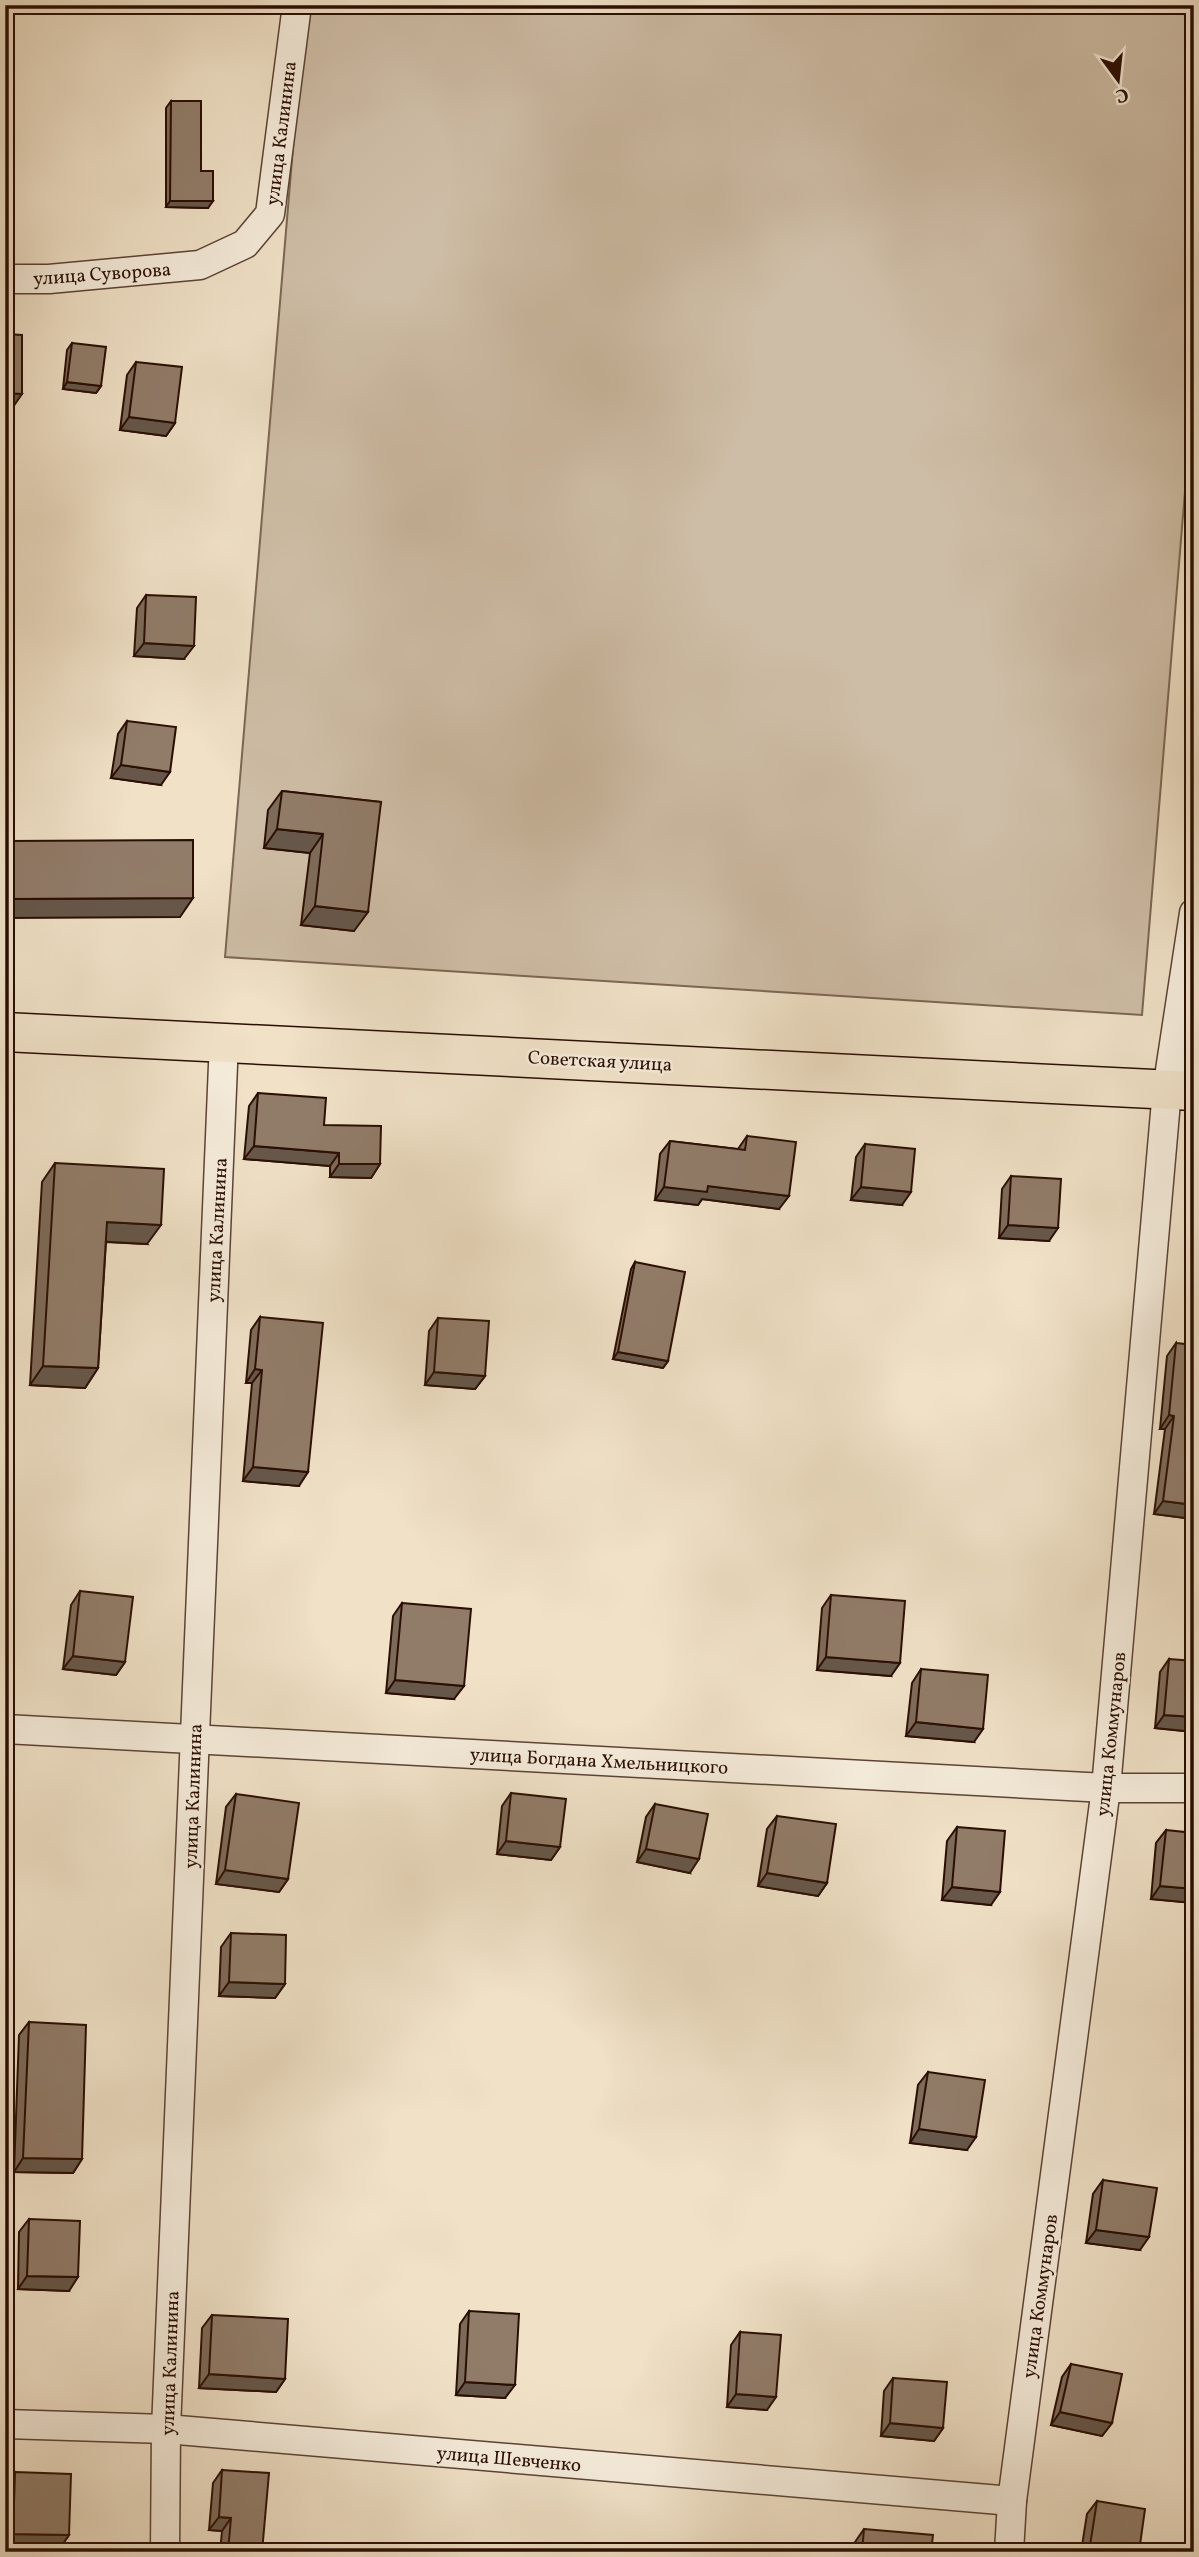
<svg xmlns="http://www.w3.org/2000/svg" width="1199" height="2557" font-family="Vollkorn,serif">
<rect width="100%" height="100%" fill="#f0e1c7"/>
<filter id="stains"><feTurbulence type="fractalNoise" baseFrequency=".00286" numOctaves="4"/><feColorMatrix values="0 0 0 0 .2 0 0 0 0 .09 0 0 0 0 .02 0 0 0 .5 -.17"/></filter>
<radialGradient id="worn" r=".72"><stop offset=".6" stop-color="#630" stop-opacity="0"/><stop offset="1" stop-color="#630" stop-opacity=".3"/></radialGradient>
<path fill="#cebda6" stroke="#7c6654" stroke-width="2" d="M 305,5 L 1194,5 L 1194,381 L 1142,1015 L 225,957 Z"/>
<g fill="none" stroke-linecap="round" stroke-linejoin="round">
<g stroke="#5c4334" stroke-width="31">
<g id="street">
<path d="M 5,279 L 49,279 L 200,265 L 245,244 L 270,214 L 297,5"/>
<path d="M 5,1729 L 1106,1788 L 1194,1788"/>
<path d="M 5,2424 L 166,2429 L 1012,2501"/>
<path d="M 165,2552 L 166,2429 L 224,1041"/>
<path d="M 1009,2552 L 1012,2501 L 1106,1788 L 1167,1090 L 1194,913"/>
</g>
</g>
<g stroke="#2a0e03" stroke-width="41">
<path id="highway" d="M 5,1032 L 1194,1091"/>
</g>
<use href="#street" stroke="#f5ecdb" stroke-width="28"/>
<use href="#highway" stroke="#f0e1c7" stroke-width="38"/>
</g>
<g fill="#7d6b5a" stroke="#2a0e03" stroke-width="2">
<path d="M 171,101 L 201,171 L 208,208 L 166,207 L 166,108 Z"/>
<path d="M 72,343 L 101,386 L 96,393 L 63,389 L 67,350 Z"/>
<path d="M 136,362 L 175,423 L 166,436 L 120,430 L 127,375 Z"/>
<path d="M 146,595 L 184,659 L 134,656 L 137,608 Z"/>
<path d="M 127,721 L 161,785 L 111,778 L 118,734 Z"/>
<path d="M 282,791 L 381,802 L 354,931 L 301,925 L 310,853 L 264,848 L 268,810 Z"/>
<path d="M 258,1093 L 324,1125 L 380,1164 L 371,1178 L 330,1177 L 330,1166 L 244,1159 L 249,1106 Z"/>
<path d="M 747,1136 L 779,1209 L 702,1199 L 698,1205 L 655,1200 L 660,1154 L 670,1141 L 738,1149 Z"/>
<path d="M 865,1144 L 902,1205 L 851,1200 L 856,1157 Z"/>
<path d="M 55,1163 L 147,1244 L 106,1242 L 98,1368 L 85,1388 L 30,1385 L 42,1182 Z"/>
<path d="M 1011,1176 L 1049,1241 L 999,1238 L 1002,1189 Z"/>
<path d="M 635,1262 L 668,1361 L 663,1368 L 613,1359 L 631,1269 Z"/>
<path d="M 260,1317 L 299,1486 L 243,1481 L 252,1383 L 246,1383 L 251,1330 Z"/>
<path d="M 438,1318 L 485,1376 L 475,1389 L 425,1385 L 429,1331 Z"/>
<path d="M 1176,1343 L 1193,1519 L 1154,1514 L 1165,1429 L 1160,1429 L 1167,1356 Z"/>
<path d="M 80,1591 L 125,1662 L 116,1675 L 63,1669 L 71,1605 Z"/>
<path d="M 831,1595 L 891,1676 L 817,1670 L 822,1608 Z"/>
<path d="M 402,1603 L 454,1699 L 386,1693 L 393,1616 Z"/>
<path d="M 1169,1659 L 1194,1732 L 1155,1728 L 1160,1672 Z"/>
<path d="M 921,1669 L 974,1742 L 906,1736 L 912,1683 Z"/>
<path d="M 511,1793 L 560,1847 L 551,1860 L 497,1854 L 502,1806 Z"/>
<path d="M 236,1794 L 288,1879 L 279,1892 L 216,1884 L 226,1807 Z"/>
<path d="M 655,1804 L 690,1873 L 637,1862 L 646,1817 Z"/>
<path d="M 777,1816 L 827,1883 L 818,1896 L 758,1886 L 767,1829 Z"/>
<path d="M 957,1827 L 991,1905 L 942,1900 L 947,1841 Z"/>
<path d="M 1166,1830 L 1194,1903 L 1151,1899 L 1156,1843 Z"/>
<path d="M 231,1933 L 285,1984 L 275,1998 L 219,1996 L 221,1947 Z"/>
<path d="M 29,2022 L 82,2159 L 73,2173 L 14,2172 L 19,2035 Z"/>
<path d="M 928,2072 L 967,2150 L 910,2143 L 918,2085 Z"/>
<path d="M 1103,2180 L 1140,2250 L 1086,2243 L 1093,2194 Z"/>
<path d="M 29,2219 L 69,2291 L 18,2289 L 19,2232 Z"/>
<path d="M 469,2311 L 505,2398 L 456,2395 L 460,2324 Z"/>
<path d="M 212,2315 L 285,2379 L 276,2392 L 199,2388 L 202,2328 Z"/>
<path d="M 740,2332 L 767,2410 L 727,2407 L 731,2345 Z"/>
<path d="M 1071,2364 L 1112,2423 L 1102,2436 L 1051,2425 L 1062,2377 Z"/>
<path d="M 893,2378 L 943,2428 L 934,2441 L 881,2436 L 884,2391 Z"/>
<path d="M 222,2470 L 262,2552 L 220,2552 L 222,2531 L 209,2530 L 213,2483 Z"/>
<path d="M 15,2472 L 69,2535 L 60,2548 L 5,2547 L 6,2486 Z"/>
<path d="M 1097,2501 L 1139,2552 L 1081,2552 L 1087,2514 Z"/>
<path d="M 864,2529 L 931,2552 L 854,2552 L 855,2542 Z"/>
</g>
<g fill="#66574a" stroke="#2a0e03" stroke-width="2">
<path d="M 170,201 L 213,201 L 208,208 L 166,207 Z"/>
<path d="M 67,382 L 101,386 L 96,393 L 63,389 Z"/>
<path d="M 5,393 L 22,394 L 13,407 L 5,407 Z"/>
<path d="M 129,417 L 175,423 L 166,436 L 120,430 Z"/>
<path d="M 144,643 L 194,646 L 184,659 L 134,656 Z"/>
<path d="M 121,765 L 170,772 L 161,785 L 111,778 Z"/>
<path d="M 277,829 L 323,834 L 310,853 L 264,848 Z"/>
<path d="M 193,898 L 180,917 L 5,918 L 5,899 Z"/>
<path d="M 315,906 L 368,912 L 354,931 L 301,925 Z"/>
<path d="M 254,1146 L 339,1153 L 330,1166 L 244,1159 Z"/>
<path d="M 339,1164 L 380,1164 L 371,1178 L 330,1177 Z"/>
<path d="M 708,1186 L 789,1196 L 779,1209 L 702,1199 L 698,1205 L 655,1200 L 664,1187 Z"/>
<path d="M 861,1187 L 911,1192 L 902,1205 L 851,1200 Z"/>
<path d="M 107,1222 L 161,1225 L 147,1244 L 93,1241 Z"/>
<path d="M 1008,1225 L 1058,1228 L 1049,1241 L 999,1238 Z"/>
<path d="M 618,1352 L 668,1361 L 663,1368 L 613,1359 Z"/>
<path d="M 43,1366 L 98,1368 L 85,1388 L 30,1385 Z"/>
<path d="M 255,1369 L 262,1370 L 252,1383 L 246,1383 Z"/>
<path d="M 434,1372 L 485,1376 L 475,1389 L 425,1385 Z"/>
<path d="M 1169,1415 L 1174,1416 L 1165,1429 L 1160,1429 Z"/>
<path d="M 253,1467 L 308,1472 L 299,1486 L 243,1481 Z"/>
<path d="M 1163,1501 L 1194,1505 L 1194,1518 L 1193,1519 L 1154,1514 Z"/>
<path d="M 73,1656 L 125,1662 L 116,1675 L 63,1669 Z"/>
<path d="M 826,1657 L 900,1663 L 891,1676 L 817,1670 Z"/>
<path d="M 395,1680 L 464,1686 L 454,1699 L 386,1693 Z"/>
<path d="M 1164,1715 L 1194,1717 L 1194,1732 L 1155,1728 Z"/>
<path d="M 916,1722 L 983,1729 L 974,1742 L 906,1736 Z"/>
<path d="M 506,1841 L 560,1847 L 551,1860 L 497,1854 Z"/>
<path d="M 646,1849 L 699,1859 L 690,1873 L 637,1862 Z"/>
<path d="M 225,1870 L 288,1879 L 279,1892 L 216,1884 Z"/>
<path d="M 767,1873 L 827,1883 L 818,1896 L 758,1886 Z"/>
<path d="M 1160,1886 L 1194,1889 L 1194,1903 L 1151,1899 Z"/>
<path d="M 952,1887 L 1000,1892 L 991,1905 L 942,1900 Z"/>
<path d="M 229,1982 L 285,1984 L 275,1998 L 219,1996 Z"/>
<path d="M 919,2129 L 976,2137 L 967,2150 L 910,2143 Z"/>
<path d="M 23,2158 L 82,2159 L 73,2173 L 14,2172 Z"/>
<path d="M 1096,2230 L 1149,2237 L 1140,2250 L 1086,2243 Z"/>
<path d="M 27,2276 L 78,2277 L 69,2291 L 18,2289 Z"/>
<path d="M 209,2374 L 285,2379 L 276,2392 L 199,2388 Z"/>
<path d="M 465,2382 L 515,2385 L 505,2398 L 456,2395 Z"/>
<path d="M 736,2394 L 776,2397 L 767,2410 L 727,2407 Z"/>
<path d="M 1060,2412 L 1112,2423 L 1102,2436 L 1051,2425 Z"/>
<path d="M 890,2423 L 943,2428 L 934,2441 L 881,2436 Z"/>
<path d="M 219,2517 L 231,2518 L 222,2531 L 209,2530 Z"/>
<path d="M 13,2534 L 69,2535 L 60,2548 L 5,2547 L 5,2545 Z"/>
</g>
<g fill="#917c69" stroke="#2a0e03" stroke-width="2">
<path d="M 171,101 L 201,101 L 201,171 L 213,171 L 213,201 L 170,201 Z"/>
<path d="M 5,334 L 22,335 L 22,394 L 5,393 Z"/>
<path d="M 72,343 L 106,347 L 101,386 L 67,382 Z"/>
<path d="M 136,362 L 182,367 L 175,423 L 129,417 Z"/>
<path d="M 146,595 L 196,597 L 194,646 L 144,643 Z"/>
<path d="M 127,721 L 176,727 L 170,772 L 121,765 Z"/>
<path d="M 282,791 L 381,802 L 368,912 L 315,906 L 323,834 L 277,829 Z"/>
<path d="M 193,840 L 193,898 L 5,899 L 5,841 Z"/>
<path d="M 258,1093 L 326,1098 L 324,1125 L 381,1126 L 380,1164 L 339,1164 L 339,1153 L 254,1146 Z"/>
<path d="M 747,1136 L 796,1142 L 789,1196 L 708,1186 L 707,1192 L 664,1187 L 670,1141 L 745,1150 Z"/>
<path d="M 865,1144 L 915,1149 L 911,1192 L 861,1187 Z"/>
<path d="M 55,1163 L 164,1169 L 161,1225 L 107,1222 L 98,1368 L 43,1366 Z"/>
<path d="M 1011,1176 L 1061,1179 L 1058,1228 L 1008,1225 Z"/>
<path d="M 635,1262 L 685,1272 L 668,1361 L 618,1352 Z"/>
<path d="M 260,1317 L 323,1323 L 308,1472 L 253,1467 L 262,1370 L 255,1369 Z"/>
<path d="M 438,1318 L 489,1321 L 485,1376 L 434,1372 Z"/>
<path d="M 1176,1343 L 1194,1345 L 1194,1505 L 1163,1501 L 1174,1416 L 1169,1415 Z"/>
<path d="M 80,1591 L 133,1597 L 125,1662 L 73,1656 Z"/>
<path d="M 831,1595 L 905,1601 L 900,1663 L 826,1657 Z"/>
<path d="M 402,1603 L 471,1609 L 464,1686 L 395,1680 Z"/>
<path d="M 1169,1659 L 1194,1661 L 1194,1717 L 1164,1715 Z"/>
<path d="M 921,1669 L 988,1675 L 983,1729 L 916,1722 Z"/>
<path d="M 511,1793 L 566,1799 L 560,1847 L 506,1841 Z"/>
<path d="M 236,1794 L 299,1803 L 288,1879 L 225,1870 Z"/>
<path d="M 655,1804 L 708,1814 L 699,1859 L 646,1849 Z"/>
<path d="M 777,1816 L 836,1824 L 827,1883 L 767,1873 Z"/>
<path d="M 957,1827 L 1005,1831 L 1000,1892 L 952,1887 Z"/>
<path d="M 1166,1830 L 1194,1833 L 1194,1889 L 1160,1886 Z"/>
<path d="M 231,1933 L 286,1935 L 285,1984 L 229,1982 Z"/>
<path d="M 29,2022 L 86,2025 L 82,2159 L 23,2158 Z"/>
<path d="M 928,2072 L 985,2080 L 976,2137 L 919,2129 Z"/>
<path d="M 1103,2180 L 1157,2188 L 1149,2237 L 1096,2230 Z"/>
<path d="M 29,2219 L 80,2221 L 78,2277 L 27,2276 Z"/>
<path d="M 469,2311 L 519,2314 L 515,2385 L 465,2382 Z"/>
<path d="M 212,2315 L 288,2319 L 285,2379 L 209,2374 Z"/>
<path d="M 740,2332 L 781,2335 L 776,2397 L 736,2394 Z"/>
<path d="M 1071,2364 L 1122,2374 L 1112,2423 L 1060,2412 Z"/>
<path d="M 893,2378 L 947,2382 L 943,2428 L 890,2423 Z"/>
<path d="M 222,2470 L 269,2473 L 262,2552 L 228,2552 L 231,2518 L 219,2517 Z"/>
<path d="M 15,2472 L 71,2474 L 69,2535 L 13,2534 Z"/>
<path d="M 1097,2501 L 1145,2509 L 1139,2552 L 1089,2552 Z"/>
<path d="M 864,2529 L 933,2535 L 931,2552 L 862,2552 Z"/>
</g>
<g text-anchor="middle" stroke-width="5" stroke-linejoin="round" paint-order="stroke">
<g font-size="19" fill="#2a0e03" stroke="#f5ecdb">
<text transform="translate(280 133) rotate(-83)" y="7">улица Калинина</text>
<text transform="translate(102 273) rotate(-4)" y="7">улица Суворова</text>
<text transform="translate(600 1060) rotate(3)" y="7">Советская улица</text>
<text transform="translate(216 1230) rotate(-87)" y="7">улица Калинина</text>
<text transform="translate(1110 1734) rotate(-84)" y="7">улица Коммунаров</text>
<text transform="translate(599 1760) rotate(3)" y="7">улица Богдана Хмельницкого</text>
<text transform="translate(192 1796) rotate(-88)" y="7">улица Калинина</text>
<text transform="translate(1039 2296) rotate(-82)" y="7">улица Коммунаров</text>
<text transform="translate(169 2363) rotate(-88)" y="7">улица Калинина</text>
<text transform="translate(509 2458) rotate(5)" y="7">улица Шевченко</text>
</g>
</g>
<rect width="1199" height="2557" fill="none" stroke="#f0e1c7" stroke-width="28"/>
<rect x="7" y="7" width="1185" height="2543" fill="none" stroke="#2a0e03" stroke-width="3.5"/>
<rect x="14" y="14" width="1171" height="2529" fill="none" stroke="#2a0e03" stroke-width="2"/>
<g transform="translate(1118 80) rotate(165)" stroke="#f5ecdb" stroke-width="5" paint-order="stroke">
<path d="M0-5L12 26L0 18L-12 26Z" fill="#2a0e03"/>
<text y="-10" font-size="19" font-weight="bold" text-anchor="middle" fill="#2a0e03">С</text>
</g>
<rect width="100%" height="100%" filter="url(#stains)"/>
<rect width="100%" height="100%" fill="url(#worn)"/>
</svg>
